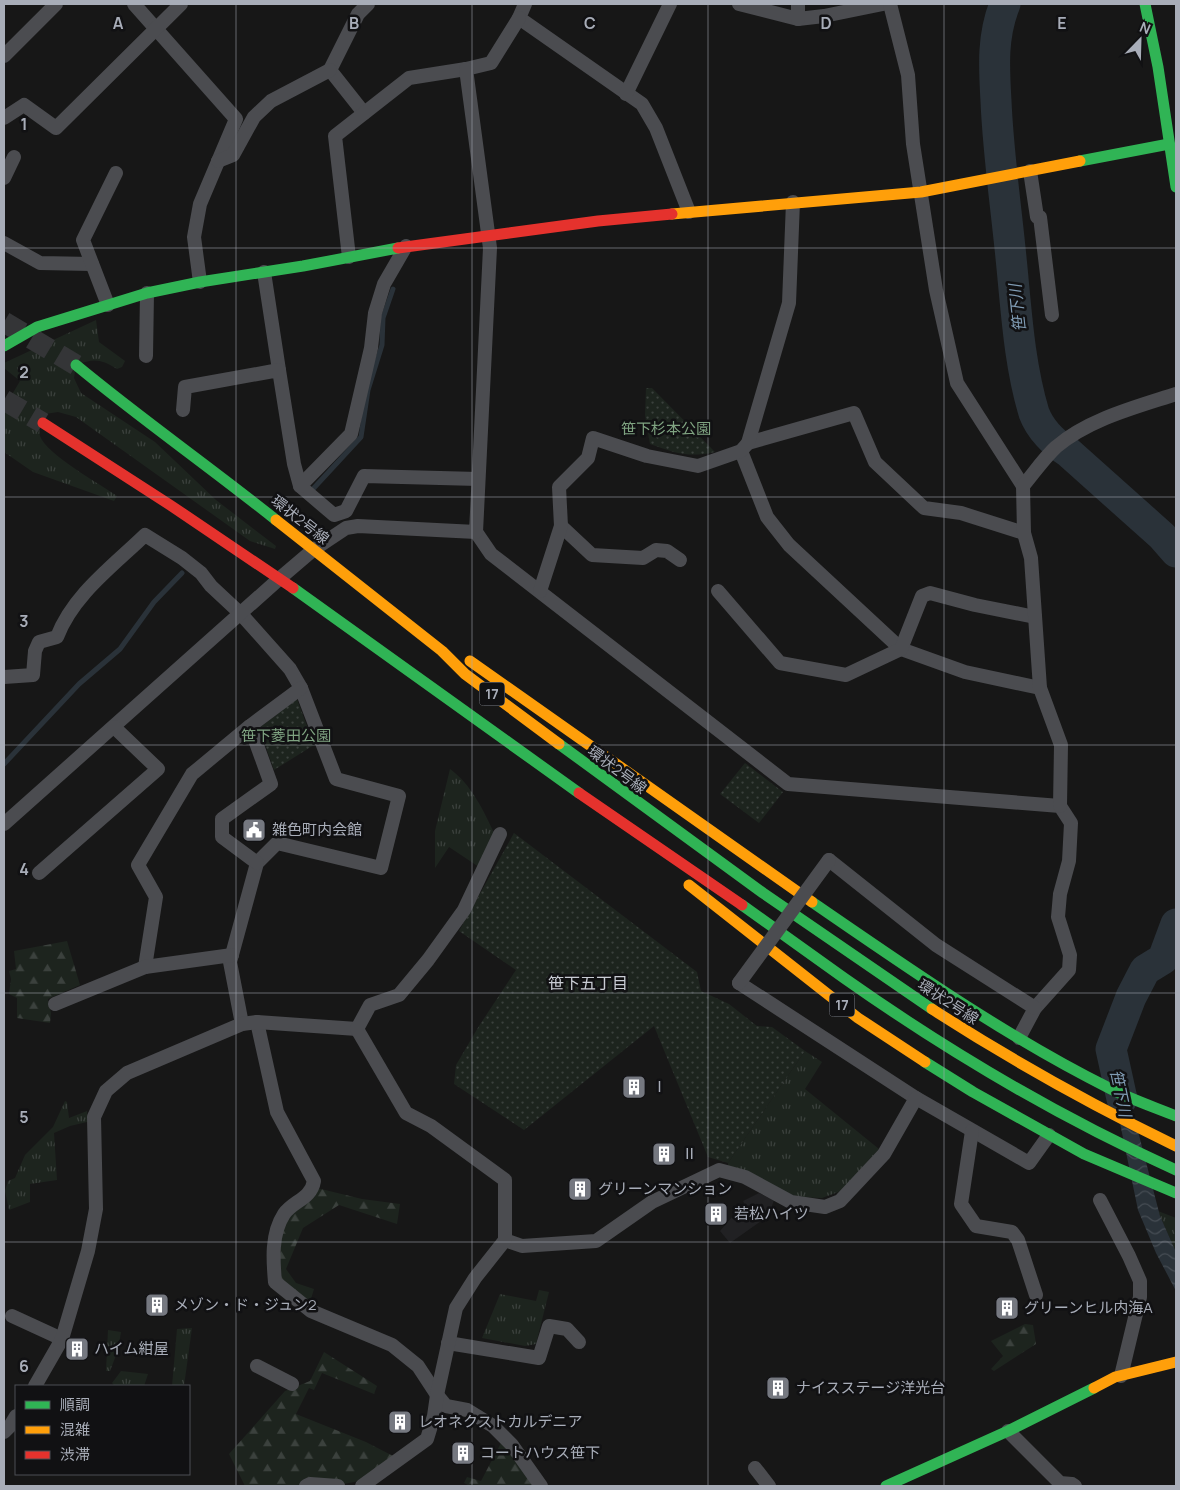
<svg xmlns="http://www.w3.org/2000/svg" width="1180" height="1490" font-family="Manrope,'Noto Sans JP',sans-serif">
<defs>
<pattern id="grass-tufts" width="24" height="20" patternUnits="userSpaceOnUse" patternTransform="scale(1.25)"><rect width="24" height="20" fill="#1d241e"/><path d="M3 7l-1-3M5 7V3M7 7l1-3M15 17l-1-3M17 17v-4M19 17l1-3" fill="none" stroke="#3b413d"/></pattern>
<pattern id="forest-firs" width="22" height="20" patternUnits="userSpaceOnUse" patternTransform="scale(1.25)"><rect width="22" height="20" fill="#1d241e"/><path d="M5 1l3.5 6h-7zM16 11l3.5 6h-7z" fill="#3b413d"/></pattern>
<pattern id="park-dots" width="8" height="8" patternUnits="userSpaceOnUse" patternTransform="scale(1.25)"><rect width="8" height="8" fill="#1d241e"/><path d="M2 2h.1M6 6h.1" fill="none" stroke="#3b413d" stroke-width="1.8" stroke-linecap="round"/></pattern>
<pattern id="water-waves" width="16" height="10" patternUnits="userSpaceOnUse" patternTransform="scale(1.25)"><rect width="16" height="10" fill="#2a3239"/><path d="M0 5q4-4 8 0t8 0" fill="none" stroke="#464d54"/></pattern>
</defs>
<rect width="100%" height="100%" fill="#171717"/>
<path fill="#212123" d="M 759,1193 L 774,1200 L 771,1209 L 774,1210 L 774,1212 L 730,1243 L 720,1231 L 744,1203 L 743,1201 Z"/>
<g fill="url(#grass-tufts)">
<path d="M 96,320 L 99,342 L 125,361 L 122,367 L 117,369 C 101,359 94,358 76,365 L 74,378 L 81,393 L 155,442 L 216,500 L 276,546 L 275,549 L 250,541 L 76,417 L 58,412 L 45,414 C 41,421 38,428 40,436 C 46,454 100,484 117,496 L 114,501 L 33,472 L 4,452 L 4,408 L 20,381 L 4,368 L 4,363 Z"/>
<path d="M 450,769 C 471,784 484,811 495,835 L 479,867 L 449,847 L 435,868 L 435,831 Z"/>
<path d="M 805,1051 L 822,1062 L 805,1089 L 879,1149 L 841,1191 L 822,1198 L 798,1197 L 728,1168 L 728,1163 Z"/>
<path d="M 65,1101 L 67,1102 L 69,1118 L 87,1111 L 87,1122 L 70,1126 L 54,1133 L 57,1180 L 30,1184 L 30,1202 L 9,1210 L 5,1191 L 8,1181 L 15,1178 L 25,1155 L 53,1127 Z"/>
<path d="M 1158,1211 L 1176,1218 L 1176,1252 L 1160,1216 Z"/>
<path d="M 539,1290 L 549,1292 L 536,1344 L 525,1346 L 482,1338 L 500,1294 L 536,1301 Z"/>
<path d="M 192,1328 L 184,1386 L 172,1386 L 177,1329 Z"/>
<path d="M 108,1330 L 121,1332 L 118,1350 L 110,1371 L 106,1371 Z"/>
<path d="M 121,1371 L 148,1374 L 144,1386 L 113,1386 L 114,1385 L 112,1383 Z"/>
</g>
<g fill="url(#forest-firs)">
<path d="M 67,941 L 80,985 L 48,999 L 51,1013 L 50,1023 L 17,1018 L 17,998 L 9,994 L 11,979 L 9,971 L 16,969 L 14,951 Z"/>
<path d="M 317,1188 L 362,1199 L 400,1204 L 397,1224 L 339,1205 L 303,1228 L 286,1269 L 296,1283 L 314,1289 L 310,1302 L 280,1280 C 279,1260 277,1236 287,1218 C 293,1209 309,1196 317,1188 Z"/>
<path d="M 1025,1324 L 1033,1325 L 1036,1344 L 994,1371 L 991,1369 L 1003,1356 L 991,1341 Z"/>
<path d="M 324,1352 L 377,1386 L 374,1394 L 322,1373 L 314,1390 L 309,1388 L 296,1414 L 366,1442 L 395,1457 L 364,1480 L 344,1484 L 245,1486 L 229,1454 L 285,1391 L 310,1381 Z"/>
<path d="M 502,1441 L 535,1486 L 470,1486 L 464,1483 L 467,1477 L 481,1481 Z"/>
</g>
<g fill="url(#park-dots)">
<path d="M 646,388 L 652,388 L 715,452 C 688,458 675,453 650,444 L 645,415 Z"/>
<path d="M 297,699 L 314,745 L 274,770 L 259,728 Z"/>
<path d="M 745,763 L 783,792 L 759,823 L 720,794 Z"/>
<path d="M 514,833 L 697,972 L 701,991 L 729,1004 L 757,1026 L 772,1027 L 805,1051 L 728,1163 L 708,1157 L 654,1026 L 524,1130 L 454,1084 L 456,1065 L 479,1026 L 516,970 L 459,931 Z"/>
</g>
<path fill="url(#water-waves)" d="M 1105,1051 L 1120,1062 L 1160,1216 L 1176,1252 L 1176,1291 L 1156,1253 L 1138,1210 Z"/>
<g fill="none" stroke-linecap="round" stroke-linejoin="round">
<g stroke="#2a3239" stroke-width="5">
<path d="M 312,490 L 361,437 L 368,390 L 382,345 L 383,318 L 393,289"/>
<path d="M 4,764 L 79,684 L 120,649 L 154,602 L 182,573"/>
</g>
<g stroke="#2a3239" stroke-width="31">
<path d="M 1005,4 C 992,36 994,67 996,101 C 998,150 1005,199 1010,248 C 1016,303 1018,360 1034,413 C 1040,429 1054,443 1068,452 L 1162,536 L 1176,552"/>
<path d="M 1122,1099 L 1111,1049 L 1131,997 L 1145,970 L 1163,959 L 1176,924"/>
</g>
<g stroke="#343537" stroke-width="21" stroke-dasharray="21 11" stroke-linecap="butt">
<path d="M 4,322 L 76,365"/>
<path d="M 4,400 L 43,423"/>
</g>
<g stroke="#4b4c50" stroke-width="14">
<path d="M 134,4 L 236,119 L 200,204 L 194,237 L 200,282"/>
<path d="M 525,4 L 519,18 L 642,104 L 656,128 L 689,212"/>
<path d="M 739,4 L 798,19 L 824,16 L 883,4"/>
<path d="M 890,4 L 908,75 L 913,144 L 936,290 L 957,383 L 1023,486"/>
<path d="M 798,19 L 798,4"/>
<path d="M 4,56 L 56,4"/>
<path d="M 626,94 L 670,4"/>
<path d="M 364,113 L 330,70 L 358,14 L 368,4"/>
<path d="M 4,118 L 24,105 L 56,128 L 181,4"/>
<path d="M 218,161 L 233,155 L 254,117 L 271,101 L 330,70"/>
<path d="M 1030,171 L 1037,217 L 1040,217 L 1052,315"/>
<path d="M 4,178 L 14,157"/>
<path d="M 4,243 L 40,263 L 92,264"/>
<path d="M 349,257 L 335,136 L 409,78 L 466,69 L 491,63 L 519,18"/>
<path d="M 264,272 L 279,370"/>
<path d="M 108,305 L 83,240 L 116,173"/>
<path d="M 146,356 L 147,293"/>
<path d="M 183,410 L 185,387 L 279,370 L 294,464 L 300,486 L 334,515 L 346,511 L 364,476 L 478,479"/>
<path d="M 748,443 L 854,413 L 875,462 L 924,508 L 961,513 L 1024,533"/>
<path d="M 741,451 L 767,517 L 789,545 L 901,649 L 965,672 L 1040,688"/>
<path d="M 300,486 L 351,434 L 371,348 L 375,313 L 384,284 L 406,246"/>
<path d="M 561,526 L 592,555 L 643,558 L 656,550 L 667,551 L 680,560"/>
<path d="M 476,532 L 491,554 L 788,784 L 1060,806 L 1071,823 L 1069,861 L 1060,894 L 1058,917 L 1070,955 L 1069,970 L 1035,1008 L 1019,1038"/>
<path d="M 540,591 L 561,526 L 559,487 L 588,458 L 593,438 L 647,456 L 698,466 L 741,451 L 748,443 L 789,303 L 793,202"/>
<path d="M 718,591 L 780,663 L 846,675 L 901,649 L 922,596 L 930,593 L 975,605 L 1035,617"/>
<path d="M 4,677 L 33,675 L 35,651 L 39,642 L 57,637 C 73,595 113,566 145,535 L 182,558 L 201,573 L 211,586 L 241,614 L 290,669 L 301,688 L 336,779 L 399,796 L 381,868 L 277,843 L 257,863 L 230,962 L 242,1024"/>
<path d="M 250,726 L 271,784 L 222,819 L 222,837 L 257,863"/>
<path d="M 1060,806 L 1061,745 L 1040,688 L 1031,558 L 1024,533 L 1023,486 C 1034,473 1044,458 1056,447 C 1089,419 1136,407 1176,394"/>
<path d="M 4,824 L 279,579 L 313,550 L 346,528 L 358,526 L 476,532 L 490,248 L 466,69"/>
<path d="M 829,860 L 936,945 L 1035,1008"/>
<path d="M 39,873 L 158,769 L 114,727"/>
<path d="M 145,967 L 156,897 L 138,865 L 192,774 L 250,726 L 301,688"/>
<path d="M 739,983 L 916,1098 L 1029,1163 L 1049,1135"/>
<path d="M 55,1004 L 145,967 L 232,955"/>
<path d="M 257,1022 L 277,1112 L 314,1181 C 311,1199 293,1201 284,1214 C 271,1234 273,1260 275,1282 L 311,1311 L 392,1345 L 418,1366 L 437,1395 L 446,1406 L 467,1410 L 493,1426 L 512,1445 L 541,1486"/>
<path d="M 972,1131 L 961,1204 L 976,1226 L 1012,1232 L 1018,1240 L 1036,1295"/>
<path d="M 1100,1200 L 1129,1256 L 1140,1281 L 1140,1297 L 1121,1376"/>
<path d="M 505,1240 L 522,1246 L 596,1241 L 652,1202 L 719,1170 L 745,1177 L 791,1202 L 825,1207 L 840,1201 L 884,1154 L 916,1098"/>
<path d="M 12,1316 L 62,1339"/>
<path d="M 448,1343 L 539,1358 L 549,1326 L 567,1329 L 579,1342"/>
<path d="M 257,1366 L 292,1384"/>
<path d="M 35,1386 L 62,1339 L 88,1251 L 96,1209 L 94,1117 L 106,1091 L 127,1073 L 242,1024 L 257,1022 L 357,1029"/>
<path d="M 1008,1431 L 1060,1483 L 1072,1484 L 1075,1486"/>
<path d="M 4,1432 L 10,1426 L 16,1416"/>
<path d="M 755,1468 L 769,1486"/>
<path d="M 306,1486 L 310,1484 L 338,1486"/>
<path d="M 362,1486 L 427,1439 L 434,1416 L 437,1395 L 456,1308 L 475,1278 L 505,1240 L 505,1180 L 431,1126 L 406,1113 L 357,1029 L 370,1005 L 399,995 L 428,960 L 464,910 L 500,834"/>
</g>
<g stroke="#30b455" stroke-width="11">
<path d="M 1145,4 L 1158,67 L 1176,187"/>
<path d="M 1080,161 L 1169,144"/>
<path d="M 4,346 L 37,327 L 147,293 L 200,282 L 303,266 L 398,248"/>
<path d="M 76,365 C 141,419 210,467 276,520"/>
<path d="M 293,588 L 579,793"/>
<path d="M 559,744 L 763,893 L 932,1009"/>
<path d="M 812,902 C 908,968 1005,1036 1109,1088 C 1130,1099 1154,1107 1176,1116"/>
<path d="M 742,905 C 776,929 810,954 844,978 C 949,1052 1059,1117 1176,1170"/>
<path d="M 925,1062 L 973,1092 L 1084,1154 L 1176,1193"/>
<path d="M 886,1486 L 1008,1431 L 1094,1388"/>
</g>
<g stroke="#ff9f0a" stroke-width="11">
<path d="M 672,214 L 921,192 L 1080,161"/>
<path d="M 276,520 L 442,651 L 465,674 L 559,744"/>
<path d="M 470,661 L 812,902"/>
<path d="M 689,885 L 858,1018 L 925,1062"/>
<path d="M 932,1009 C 1011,1060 1092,1105 1176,1146"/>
<path d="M 1094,1388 L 1115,1377 L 1176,1362"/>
</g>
<g stroke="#e5322d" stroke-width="11">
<path d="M 398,248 L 598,221 L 672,214"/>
<path d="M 43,423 L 170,505 L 293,588"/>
<path d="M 579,793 L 742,905"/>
</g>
<path stroke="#4b4c50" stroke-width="14" d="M 739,983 L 829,860"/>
</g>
<path fill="none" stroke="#a8adb8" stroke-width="1" stroke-opacity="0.55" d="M 236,4 L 236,1486M 472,4 L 472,1486M 708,4 L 708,1486M 944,4 L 944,1486M 4,248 L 1176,248M 4,497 L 1176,497M 4,745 L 1176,745M 4,993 L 1176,993M 4,1242 L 1176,1242"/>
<defs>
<g id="civic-square" transform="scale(1.25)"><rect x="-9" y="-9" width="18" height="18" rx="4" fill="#757880" stroke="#111113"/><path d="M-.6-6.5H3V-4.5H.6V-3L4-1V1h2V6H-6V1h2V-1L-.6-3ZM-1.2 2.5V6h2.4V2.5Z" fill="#fff"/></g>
<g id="building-square" transform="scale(1.25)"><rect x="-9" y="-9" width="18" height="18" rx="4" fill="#757880" stroke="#111113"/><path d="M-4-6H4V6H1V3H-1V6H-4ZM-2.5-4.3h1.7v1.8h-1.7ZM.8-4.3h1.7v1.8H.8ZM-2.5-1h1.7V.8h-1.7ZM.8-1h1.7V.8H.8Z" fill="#fff"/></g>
</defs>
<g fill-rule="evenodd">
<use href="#civic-square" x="254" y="830"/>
<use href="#building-square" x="634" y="1087"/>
<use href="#building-square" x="664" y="1154"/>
<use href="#building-square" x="580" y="1189"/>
<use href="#building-square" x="716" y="1214"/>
<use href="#building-square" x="157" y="1305"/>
<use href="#building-square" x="1007" y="1308"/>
<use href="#building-square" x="77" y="1349"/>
<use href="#building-square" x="778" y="1388"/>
<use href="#building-square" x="400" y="1422"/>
<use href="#building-square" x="463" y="1453"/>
</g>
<g text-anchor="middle" stroke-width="5" stroke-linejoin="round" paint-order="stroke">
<g fill="#111113" stroke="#7b7e86" stroke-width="1">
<rect x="479.5" y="682.5" width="25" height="23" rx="4"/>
<rect x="829.5" y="993.5" width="25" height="23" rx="4"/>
</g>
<g font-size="14" font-weight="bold" fill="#a8adb8">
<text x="492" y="699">17</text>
<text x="842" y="1010">17</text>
</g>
<g font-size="15" fill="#7fa381" stroke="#111113">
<text x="666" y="434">笹下杉本公園</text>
<text x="286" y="741">笹下菱田公園</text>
</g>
<g font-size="15" fill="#a8adb8" stroke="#111113">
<text transform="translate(300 520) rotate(38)" y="5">環状2号線</text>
<text transform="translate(617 770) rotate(37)" y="5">環状2号線</text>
<text transform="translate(948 1002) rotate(33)" y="5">環状2号線</text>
</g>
<g font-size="15" fill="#a8adb8" stroke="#111113" text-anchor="start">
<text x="272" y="835">雑色町内会館</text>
<text x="652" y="1092">Ⅰ</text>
<text x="682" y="1159">Ⅱ</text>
<text x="598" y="1194">グリーンマンション</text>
<text x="734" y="1219">若松ハイツ</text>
<text x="174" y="1310">メゾン・ド・ジュン2</text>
<text x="1024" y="1313">グリーンヒル内海A</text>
<text x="94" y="1354">ハイム紺屋</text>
<text x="796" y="1393">ナイスステージ洋光台</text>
<text x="418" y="1427">レオネクストカルデニア</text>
<text x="480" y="1458">コートハウス笹下</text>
</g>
<g font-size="16" font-style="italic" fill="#7f9bb3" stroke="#111113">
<text transform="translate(1017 308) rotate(-96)" y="6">笹下川</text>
<text transform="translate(1121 1093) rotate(78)" y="6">笹下川</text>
</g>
<g font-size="16" fill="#c9ccd4" stroke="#111113">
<text x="588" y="989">笹下五丁目</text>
</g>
</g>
<g font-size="16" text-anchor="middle" font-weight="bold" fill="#a8adb8" stroke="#111113" stroke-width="5" stroke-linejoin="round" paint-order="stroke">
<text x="118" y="29">A</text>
<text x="354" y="29">B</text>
<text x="590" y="29">C</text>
<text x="826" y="29">D</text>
<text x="1062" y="29">E</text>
<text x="24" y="130">1</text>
<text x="24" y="378">2</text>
<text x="24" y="627">3</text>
<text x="24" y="875">4</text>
<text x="24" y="1123">5</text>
<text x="24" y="1372">6</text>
</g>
<rect width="1180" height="1490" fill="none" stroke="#a8adb8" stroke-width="10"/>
<rect x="15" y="1385" width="175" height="90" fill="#111113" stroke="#4d4f55"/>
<rect x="25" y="1401" width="25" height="8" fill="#30b455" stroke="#4d4f55"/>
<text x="60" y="1410" font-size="15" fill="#a8adb8">順調</text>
<rect x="25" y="1426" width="25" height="8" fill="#ff9f0a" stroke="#4d4f55"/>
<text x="60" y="1435" font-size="15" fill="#a8adb8">混雑</text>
<rect x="25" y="1451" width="25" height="8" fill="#e5322d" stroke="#4d4f55"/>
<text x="60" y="1460" font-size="15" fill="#a8adb8">渋滞</text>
<g transform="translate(1140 40) rotate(23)" stroke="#111113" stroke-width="4" paint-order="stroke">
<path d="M0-4L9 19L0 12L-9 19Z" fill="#a8adb8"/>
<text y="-8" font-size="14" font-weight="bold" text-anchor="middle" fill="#a8adb8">N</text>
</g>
</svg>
